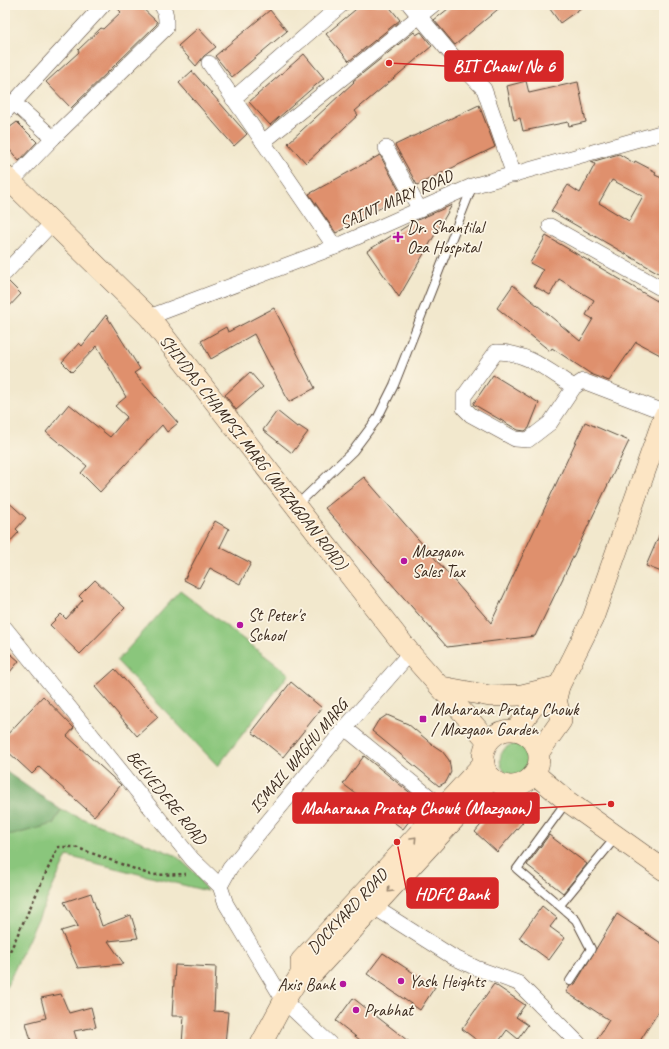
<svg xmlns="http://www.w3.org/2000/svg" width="669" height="1049" font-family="Caveat,sans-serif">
<rect width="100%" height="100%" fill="#fcf5e5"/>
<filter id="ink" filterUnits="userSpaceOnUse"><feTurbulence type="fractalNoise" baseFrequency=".025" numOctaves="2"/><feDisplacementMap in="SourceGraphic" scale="8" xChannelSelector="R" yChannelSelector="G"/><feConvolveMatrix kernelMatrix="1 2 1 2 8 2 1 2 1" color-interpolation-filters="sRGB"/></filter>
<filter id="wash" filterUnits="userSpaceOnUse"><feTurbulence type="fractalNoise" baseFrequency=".012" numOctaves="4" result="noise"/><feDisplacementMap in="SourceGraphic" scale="16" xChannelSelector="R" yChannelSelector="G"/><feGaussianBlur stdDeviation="0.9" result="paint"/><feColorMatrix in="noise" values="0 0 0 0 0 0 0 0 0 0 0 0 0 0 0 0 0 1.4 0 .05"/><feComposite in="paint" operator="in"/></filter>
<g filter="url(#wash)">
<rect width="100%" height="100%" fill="#f2e8cd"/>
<g fill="#8ac67b" stroke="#62784c">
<path d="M 180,591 L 289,674 L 218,766 L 117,661 Z"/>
<circle cx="516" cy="760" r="16"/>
<path d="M 61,810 L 175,855 L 196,874 L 207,891 L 67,856 L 5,990 L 5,832 L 12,835 L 53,824 Z"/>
</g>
<path fill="#6fab6b" stroke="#556a44" d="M 5,771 L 61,810 L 53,824 L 12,835 L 5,832 Z"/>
<g id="blocks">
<g fill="#df906d" fill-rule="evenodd">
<path d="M 114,5 L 139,5 L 157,22 L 157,24 L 71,108 L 46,82 L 79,52 L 78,50 L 101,28 L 103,29 L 121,12 Z"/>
<path d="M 361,5 L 388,5 L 400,20 L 349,61 L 326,34 Z"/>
<path d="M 453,5 L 503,5 L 455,45 L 434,20 Z"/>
<path d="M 547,5 L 585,5 L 560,23 Z"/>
<path d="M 270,10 L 287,31 L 232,77 L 215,56 Z"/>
<path d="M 198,28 L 216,47 L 204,56 L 196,66 L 178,46 Z"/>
<path d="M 414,32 L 416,35 L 421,32 L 432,46 L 355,111 L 358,115 L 306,163 L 288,143 L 354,82 L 353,81 Z"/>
<path d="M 304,54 L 324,78 L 270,125 L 249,102 Z"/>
<path d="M 192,71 L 247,134 L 234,146 L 179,83 Z"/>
<path d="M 526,81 L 529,93 L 578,82 L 586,122 L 569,126 L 568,122 L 523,131 L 520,118 L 514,120 L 507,86 Z"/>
<path d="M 479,105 L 495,147 L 417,185 L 395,145 Z"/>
<path d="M 17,122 L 37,142 L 19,161 L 5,144 L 5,131 Z"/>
<path d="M 619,154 L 634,163 L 635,161 L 656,172 L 655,175 L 664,179 L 664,276 L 551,211 L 568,185 L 580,193 L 595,164 L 591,162 ZM 612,180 L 643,196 L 629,221 L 599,203 Z"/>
<path d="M 380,155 L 402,196 L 336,233 L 309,194 Z"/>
<path d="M 452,205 L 399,297 L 367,251 L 415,221 Z"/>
<path d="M 546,236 L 664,305 L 664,357 L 636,342 L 609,381 L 591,374 L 552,348 L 550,351 L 497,308 L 513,285 L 580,341 L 593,319 L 586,315 L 594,300 L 559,279 L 550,295 L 534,286 L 543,270 L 530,263 Z"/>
<path d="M 8,281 L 21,294 L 5,311 L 5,282 Z"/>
<path d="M 274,308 L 315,388 L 289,402 L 254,334 L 211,359 L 201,341 L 226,327 L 228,332 Z"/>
<path d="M 106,315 L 140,369 L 134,373 L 178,423 L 167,432 L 162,425 L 100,492 L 81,473 L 87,466 L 46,432 L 69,404 L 110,437 L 127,417 L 115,406 L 126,397 L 97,346 L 72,372 L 62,362 L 79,343 L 82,346 Z"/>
<path d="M 250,372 L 263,387 L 236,410 L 225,395 Z"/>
<path d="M 493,375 L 539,403 L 529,428 L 525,431 L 518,430 L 473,404 Z"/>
<path d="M 277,411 L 297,427 L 299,426 L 308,432 L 292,453 L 263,430 Z"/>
<path d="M 585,422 L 629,441 L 535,636 L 447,647 L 325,508 L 364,477 L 491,623 Z"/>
<path d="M 5,499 L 26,518 L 16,529 L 19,532 L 5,547 Z"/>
<path d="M 215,521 L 229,529 L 220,547 L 251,563 L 240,584 L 210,568 L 199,588 L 184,580 Z"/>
<path d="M 664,524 L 664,573 L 646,566 Z"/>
<path d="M 95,580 L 125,608 L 80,654 L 50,625 L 61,614 L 66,619 L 83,600 L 79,596 Z"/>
<path d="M 5,649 L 19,661 L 5,678 Z"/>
<path d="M 115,669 L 158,717 L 137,736 L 95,687 Z"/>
<path d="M 291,682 L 322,708 L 283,757 L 252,732 Z"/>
<path d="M 43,696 L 74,728 L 67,736 L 121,785 L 94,816 L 39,767 L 32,774 L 5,749 L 5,737 Z"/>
<path d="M 387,715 L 408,724 L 433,745 L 442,751 L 449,760 L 451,772 L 446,782 L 439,786 L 372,731 L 378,721 Z"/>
<path d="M 364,756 L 423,803 L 403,829 L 343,784 Z"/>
<path d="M 502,804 L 523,822 L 497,852 L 475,832 L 489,815 L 491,817 Z"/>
<path d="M 549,835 L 587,864 L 563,893 L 527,865 Z"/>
<path d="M 91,893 L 102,926 L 131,915 L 138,938 L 108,941 L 124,964 L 78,968 L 61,931 L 78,926 L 64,902 Z"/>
<path d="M 542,906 L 557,918 L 550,927 L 565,938 L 549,960 L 519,938 Z"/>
<path d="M 617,914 L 664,945 L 664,1003 L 638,1044 L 594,1044 L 609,1020 L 566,992 L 570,986 L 575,984 Z"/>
<path d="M 383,953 L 435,987 L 420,1010 L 367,974 Z"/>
<path d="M 175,965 L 216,967 L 214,1011 L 228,1012 L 225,1044 L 182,1044 L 184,1016 L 172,1016 Z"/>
<path d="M 494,984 L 525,1005 L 516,1017 L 528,1025 L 518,1039 L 507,1030 L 497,1044 L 482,1044 L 462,1029 Z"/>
<path d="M 61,994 L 69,1013 L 91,1007 L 96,1027 L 74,1031 L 78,1044 L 32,1044 L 26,1023 L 46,1018 L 41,998 Z"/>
<path d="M 353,998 L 412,1044 L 365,1044 L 336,1021 Z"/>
</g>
</g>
</g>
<g filter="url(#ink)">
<use href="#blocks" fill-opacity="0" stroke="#564638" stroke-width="1"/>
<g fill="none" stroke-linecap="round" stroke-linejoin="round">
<g stroke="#564638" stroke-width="10">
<g id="lane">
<path d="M 296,506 L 353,451 L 377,419 L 394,385 L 472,187"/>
<path d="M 567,801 L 517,869 L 576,920 L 591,949 L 570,981"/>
<path d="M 560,905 L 616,837"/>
</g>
</g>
<g stroke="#564638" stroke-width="16">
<g id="street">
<path d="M 410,5 L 457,61 L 484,89 L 514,175"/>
<path d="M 209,63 L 335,247"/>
<path d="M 233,99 L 341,5"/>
<path d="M 13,102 L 53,138"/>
<path d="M 5,112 L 103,5"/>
<path d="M 263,142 L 433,5"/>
<path d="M 386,148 L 420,210"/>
<path d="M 11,182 L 53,138 L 166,28 C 166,20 167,11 161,5"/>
<path d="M 550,226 L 664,290"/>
<path d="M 5,273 L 52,223"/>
<path d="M 149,317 L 335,247 L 472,186 L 664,132"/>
<path d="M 574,387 C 550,372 526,351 496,352 L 464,396 L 464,408 L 471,415 L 515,439 L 528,440 L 550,423 L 574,387 L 583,381 L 664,412"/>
<path d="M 5,628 L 192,859 L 220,886 L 226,904 L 284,1001 L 330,1044"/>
<path d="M 345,728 L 442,807"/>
<path d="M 220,886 L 230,868 L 345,728 L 410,653"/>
<path d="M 374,907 L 453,957 L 476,968 L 518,983 L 579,1044"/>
</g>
</g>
<g stroke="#564638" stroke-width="22">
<g id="secondary">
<path d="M 5,176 L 149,317 L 410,653 L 488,741"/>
<path d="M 442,687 L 490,696 L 522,695 L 559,686"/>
<circle cx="511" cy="758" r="28"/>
<path d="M 516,730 L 535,704 L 556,699"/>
<path d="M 539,752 L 561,721 L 556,699 L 559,686 L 593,618 L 664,417"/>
<path d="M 535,774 L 567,801 L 664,870"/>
<path d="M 301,974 L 313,973 L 492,778"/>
<path d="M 261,1044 L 284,1001 L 301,974 L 301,961 L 484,763"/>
</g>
</g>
<path stroke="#564638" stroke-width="2.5" stroke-dasharray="3 3" stroke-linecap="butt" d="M 5,962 L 58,847 L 75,847 L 151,875 L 186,874"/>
<use href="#lane" stroke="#fff" stroke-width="8"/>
<use href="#street" stroke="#fff" stroke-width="15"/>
<use href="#secondary" stroke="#fce5c4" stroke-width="21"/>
</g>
<defs><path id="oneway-chevron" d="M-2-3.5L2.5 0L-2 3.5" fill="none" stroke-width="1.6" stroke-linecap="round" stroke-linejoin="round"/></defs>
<g stroke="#9c8871">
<use href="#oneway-chevron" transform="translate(414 839) rotate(-47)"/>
<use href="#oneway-chevron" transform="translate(390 890) rotate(133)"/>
</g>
</g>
<g fill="#b5179e" stroke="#fcf5e5" stroke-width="1.5">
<path d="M396 231h4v4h4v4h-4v4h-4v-4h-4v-4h4z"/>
<circle cx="404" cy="561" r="4"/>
<circle cx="240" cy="625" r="4"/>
<rect x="419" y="715" width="8" height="8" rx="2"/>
<circle cx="401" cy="981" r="4"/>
<circle cx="343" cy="984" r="4"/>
<circle cx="356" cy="1010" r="4"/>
</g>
<g text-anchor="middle" stroke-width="3.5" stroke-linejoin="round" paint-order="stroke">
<g font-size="17" fill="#3b2a1e" stroke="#fcf5e5">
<text transform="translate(396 199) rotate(-24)" y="6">SAINT MARY ROAD</text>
<text transform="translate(254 452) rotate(52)" y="6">SHIVDAS CHAMPSI MARG (MAZAGOAN ROAD)</text>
<text transform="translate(298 756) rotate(-50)" y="6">ISMAIL WAGHU MARG</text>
<text transform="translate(167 797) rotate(51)" y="6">BELVEDERE ROAD</text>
<text transform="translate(347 911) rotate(-47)" y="6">DOCKYARD ROAD</text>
</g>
<g font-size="17" fill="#3b2a1e" stroke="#fcf5e5" text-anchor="start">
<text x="407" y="233">Dr. Shantilal<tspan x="407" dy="20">Oza Hospital</tspan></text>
<text x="412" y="557">Mazgaon<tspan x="412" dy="20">Sales Tax</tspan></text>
<text x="248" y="621">St Peter's<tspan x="248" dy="20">School</tspan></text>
<text x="431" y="715">Maharana Pratap Chowk<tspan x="431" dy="20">/ Mazgaon Garden</tspan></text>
<text x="409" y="987">Yash Heights</text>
<text x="335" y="990" text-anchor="end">Axis Bank</text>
<text x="364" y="1016">Prabhat</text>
</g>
</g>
<path fill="none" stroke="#d62828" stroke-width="1.5" d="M389 63L445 66M611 804L539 808M397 842L407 893"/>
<g fill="#d62828" stroke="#fcf5e5" stroke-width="1.5">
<circle cx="389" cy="63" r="4"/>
<circle cx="611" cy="804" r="4"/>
<circle cx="397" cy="842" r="4"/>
</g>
<g fill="#d62828" stroke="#d62828" stroke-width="1.5">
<rect x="445" y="51" width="118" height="30" rx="4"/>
<rect x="293" y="793" width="246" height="30" rx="4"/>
<rect x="407" y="878" width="91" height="30" rx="4"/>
</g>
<g font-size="18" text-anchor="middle" font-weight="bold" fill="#fff">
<text x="504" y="72">BIT Chawl No 6</text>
<text x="416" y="814">Maharana Pratap Chowk (Mazgaon)</text>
<text x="452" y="900">HDFC Bank</text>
</g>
<rect width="669" height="1049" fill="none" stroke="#fcf5e5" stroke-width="20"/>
</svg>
